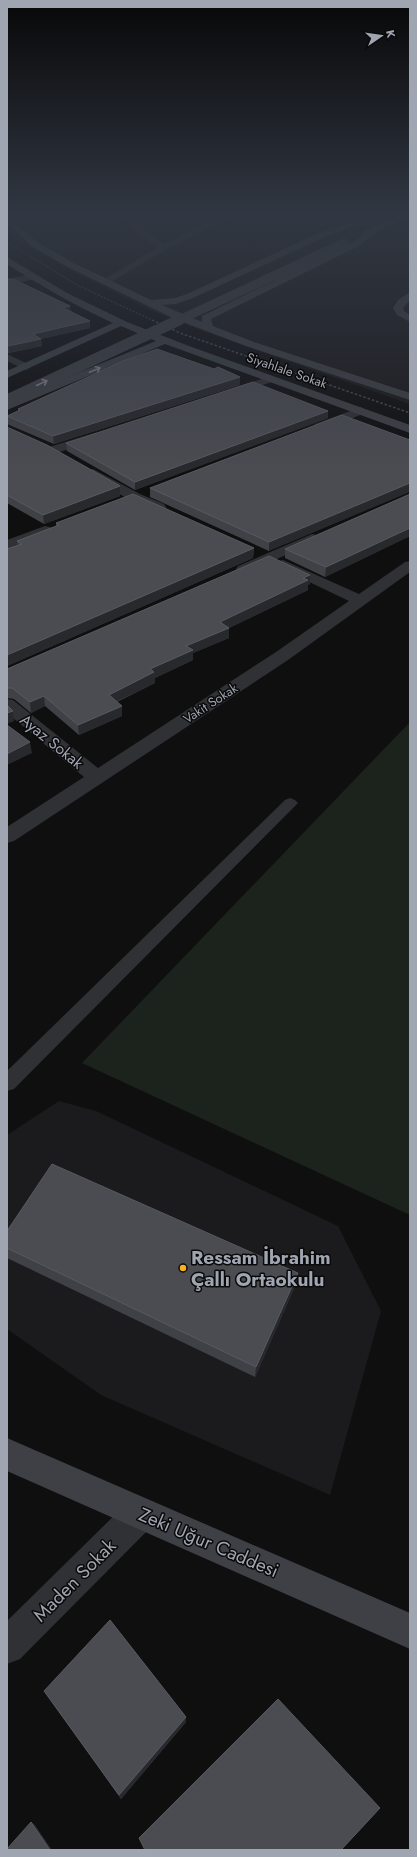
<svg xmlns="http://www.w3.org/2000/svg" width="417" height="1857" font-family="Jost,sans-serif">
<rect width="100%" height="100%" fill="#0f0f10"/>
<g fill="#1b1b1d">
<path d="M 7,215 L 410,215 L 410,404 L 211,334 L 157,313 L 80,275 L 14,238 L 7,231 Z"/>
<path d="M 59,1101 L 96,1111 L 338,1226 L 381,1311 L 330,1495 L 101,1395 L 7,1329 L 7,1135 Z"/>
</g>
<path fill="#1b231c" d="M 410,722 L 410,1215 L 82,1063 Z"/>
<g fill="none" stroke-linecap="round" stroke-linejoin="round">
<path fill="#303135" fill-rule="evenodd" d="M 290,798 L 295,800 L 298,803 L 295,806 L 14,1089 L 7,1091 L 7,1071 L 285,800 Z"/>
<g fill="#303135" fill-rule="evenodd">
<path d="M 119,215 L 128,215 L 143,229 L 164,244 L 223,215 L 234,215 L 167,249 L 106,285 L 103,284 L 101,282 L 103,280 L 158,247 L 137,233 Z"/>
<path d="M 32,274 L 35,275 L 37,277 L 35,279 L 7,285 L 7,279 Z"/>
<path d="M 7,354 L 30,365 L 31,367 L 26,370 L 7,361 Z"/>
<path d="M 271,376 L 277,379 L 275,381 L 228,396 L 222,393 L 224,391 Z"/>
<path d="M 361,407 L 367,411 L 365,413 L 323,430 L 319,431 L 313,427 L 315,424 Z"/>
<path d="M 95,433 L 99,434 L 101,437 L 99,440 L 53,454 L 49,453 L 47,450 L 49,447 Z"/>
<path d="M 93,469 L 140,494 L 164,504 L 166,507 L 164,510 L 159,511 L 130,500 L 88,476 L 86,473 L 88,470 Z"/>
<path d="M 45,526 L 50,527 L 52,530 L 50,533 L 7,549 L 7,540 Z"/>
<path d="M 312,534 L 317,535 L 319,538 L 317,541 L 248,572 L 243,573 L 238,572 L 236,569 L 238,566 Z"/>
<path d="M 283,560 L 359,594 L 405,562 L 410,561 L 410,572 L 288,660 L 14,841 L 7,843 L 7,827 L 84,777 L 7,713 L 7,699 L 13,700 L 98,768 L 276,652 L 349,601 L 278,567 L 276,564 L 278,561 Z"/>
<path d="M 140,1497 L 152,1502 L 157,1514 L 152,1526 L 20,1659 L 7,1664 L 7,1621 L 128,1502 Z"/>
</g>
<g fill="#3e4045" fill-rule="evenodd">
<path d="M 400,215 L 410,216 L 380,230 L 357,247 L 211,319 L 213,326 L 254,342 L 410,393 L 410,400 L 246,346 L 175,319 L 66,266 L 33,247 L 7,223 L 7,217 L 39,243 L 72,262 L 151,300 L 175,298 L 187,294 L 323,231 L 353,223 L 357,225 L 329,235 L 193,298 L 176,304 L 162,305 L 202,322 L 202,316 L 351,243 L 362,236 L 362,232 Z"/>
<path d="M 7,257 L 67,293 L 127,322 L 189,346 L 410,425 L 410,433 L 165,344 L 7,410 L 7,402 L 156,341 L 121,326 L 7,378 L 7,371 L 113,323 C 76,306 41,286 7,264 Z"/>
<path d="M 410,292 L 410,300 L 403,308 L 404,311 L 410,315 L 410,322 L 397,315 L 393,308 L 398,300 Z"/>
<path d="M 7,1438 L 410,1613 L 410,1649 L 7,1471 Z"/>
</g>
<path stroke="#47494f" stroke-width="1" stroke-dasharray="2 1.5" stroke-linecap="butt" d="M 7,242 L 77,285 L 154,321"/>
<path stroke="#47494f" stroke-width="1.5" stroke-dasharray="2.5 2" stroke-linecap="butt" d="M 152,320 L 180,333 L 410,413"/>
<path stroke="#3e4045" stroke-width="9" d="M 177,321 L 344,243"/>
<path stroke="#3e4045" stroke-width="11" d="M 7,400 L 179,320"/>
</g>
<g fill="#404146">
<path d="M 7,279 L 71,311 L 90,328 L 41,339 L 42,346 L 9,353 L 7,353 Z"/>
<path d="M 240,385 L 54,444 L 7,424 L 7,416 L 19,411 L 18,409 Z"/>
<path d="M 342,415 L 269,551 L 150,497 L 150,488 Z"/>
<path d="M 328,418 L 135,490 L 67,451 L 66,443 Z"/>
<path d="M 7,427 L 120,486 L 120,496 L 44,524 L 7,503 Z"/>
<path d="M 56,523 L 254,548 L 253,558 L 7,666 L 7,549 L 18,545 L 17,541 L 56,526 Z"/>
<path d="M 410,536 L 325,577 L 285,558 L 285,549 Z"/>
<path d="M 310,584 L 308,585 L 308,590 L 229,628 L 229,638 L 193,653 L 193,660 L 155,678 L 155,683 L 117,702 L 122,716 L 79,735 L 45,706 L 31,713 L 14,699 L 7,698 L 7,669 Z"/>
<path d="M 7,1231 L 296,1284 L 255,1377 L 7,1258 Z"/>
<path d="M 44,1691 L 186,1722 L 121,1799 L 48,1696 Z"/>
</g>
<g fill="#28292c">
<path d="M 70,306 L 71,313 L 63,308 Z"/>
<path d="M 90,321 L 90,328 L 41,339 L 42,346 L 9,353 L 8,346 L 33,334 Z"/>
<path d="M 240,377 L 240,385 L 54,444 L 53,436 Z"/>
<path d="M 328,411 L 328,418 L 135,490 L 135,482 Z"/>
<path d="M 410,483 L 410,492 L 269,551 L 269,542 Z"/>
<path d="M 120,486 L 120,496 L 44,524 L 43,515 Z"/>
<path d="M 410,528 L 410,536 L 325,577 L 326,567 Z"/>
<path d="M 254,548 L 253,558 L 7,666 L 7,655 Z"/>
<path d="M 310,575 L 310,584 L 308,585 L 308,590 L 227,629 L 229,628 L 229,638 L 193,653 L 193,660 L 155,678 L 155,683 L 109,705 L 109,695 L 186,646 L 220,622 Z"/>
<path d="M 44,696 L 45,706 L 31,713 L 30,702 Z"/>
<path d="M 122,706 L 122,716 L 79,735 L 78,725 Z"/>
<path d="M 13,711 L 14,721 L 7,724 L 7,713 Z"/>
<path d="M 30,742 L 32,753 L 7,765 L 7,754 Z"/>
<path d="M 298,1273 L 296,1284 L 255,1377 L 256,1367 Z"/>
<path d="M 186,1717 L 186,1722 L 121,1799 L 119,1795 Z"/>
<path d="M 31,1822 L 35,1825 L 52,1850 L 50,1850 Z"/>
</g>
<g fill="#4b4c52" stroke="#585a61">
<path d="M 7,279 L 13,279 L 70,306 L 63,308 L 90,321 L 33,334 L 41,339 L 8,346 L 7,346 Z"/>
<path d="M 157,349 L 214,369 L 218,367 L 240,377 L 53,436 L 7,416 L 20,410 L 18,409 L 123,361 Z"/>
<path d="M 253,382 L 328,411 L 135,482 L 66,443 Z"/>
<path d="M 342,415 L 410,440 L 410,483 L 269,542 L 150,488 Z"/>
<path d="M 7,427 L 47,445 L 120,486 L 43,515 L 7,495 Z"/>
<path d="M 133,494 L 254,548 L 7,655 L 7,549 L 22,544 L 17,541 L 59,525 L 56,523 Z"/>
<path d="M 410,494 L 410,528 L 326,567 L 285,549 Z"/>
<path d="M 269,556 L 310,575 L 303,578 L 308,580 L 220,622 L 229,628 L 186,646 L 193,650 L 150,669 L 154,672 L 109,695 L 122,706 L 78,725 L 44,696 L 30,702 L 12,688 L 7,688 L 7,669 Z"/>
<path d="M 7,705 L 13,711 L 7,713 Z"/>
<path d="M 7,725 L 30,742 L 7,754 Z"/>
<path d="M 52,1164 L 298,1273 L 256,1367 L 7,1248 L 7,1231 Z"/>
<path d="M 110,1620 L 186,1717 L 119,1795 L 44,1691 Z"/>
<path d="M 278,1699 L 380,1808 L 341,1850 L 145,1850 L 139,1838 Z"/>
<path d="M 31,1822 L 50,1850 L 7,1850 L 7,1849 Z"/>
</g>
<defs><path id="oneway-shaft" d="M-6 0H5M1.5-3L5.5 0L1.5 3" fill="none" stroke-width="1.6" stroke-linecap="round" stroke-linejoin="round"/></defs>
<g stroke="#7e828c">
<use href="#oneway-shaft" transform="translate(95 370) rotate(-23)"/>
<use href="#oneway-shaft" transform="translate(42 383) rotate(-25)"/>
</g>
<linearGradient id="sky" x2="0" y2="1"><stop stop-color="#080809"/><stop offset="0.45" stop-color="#313742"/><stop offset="1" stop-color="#313742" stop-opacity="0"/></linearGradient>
<rect width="417" height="475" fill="url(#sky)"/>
<circle fill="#f6b022" stroke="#0a0a0b" stroke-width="1.5" cx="183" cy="1268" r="4"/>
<g text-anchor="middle" stroke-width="3" stroke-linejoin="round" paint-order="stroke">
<g font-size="13" fill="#a0a5b2" stroke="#0a0a0b">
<text transform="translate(287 370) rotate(19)" y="5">Siyahlale Sokak</text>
<text transform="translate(210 703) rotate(-33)" y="5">Vakit Sokak</text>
</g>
<g font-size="16" fill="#a0a5b2" stroke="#0a0a0b">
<text transform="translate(52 741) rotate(39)" y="6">Ayaz Sokak</text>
</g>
<g font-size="19" font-weight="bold" fill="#a0a5b2" stroke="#0a0a0b" text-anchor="start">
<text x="191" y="1264">Ressam İbrahim<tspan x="191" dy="22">Çallı Ortaokulu</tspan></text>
</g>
<g font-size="19" fill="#a0a5b2" stroke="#0a0a0b">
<text transform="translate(209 1542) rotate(23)" y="7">Zeki Uğur Caddesi</text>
<text transform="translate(74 1580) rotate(-45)" y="7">Maden Sokak</text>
</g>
</g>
<rect width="417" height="1857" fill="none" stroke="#a0a5b2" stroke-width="16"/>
<g transform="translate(381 36) rotate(77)" stroke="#0a0a0b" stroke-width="3" paint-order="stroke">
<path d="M0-3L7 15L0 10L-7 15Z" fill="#a0a5b2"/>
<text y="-6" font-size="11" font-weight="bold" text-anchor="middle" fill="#a0a5b2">K</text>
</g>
</svg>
